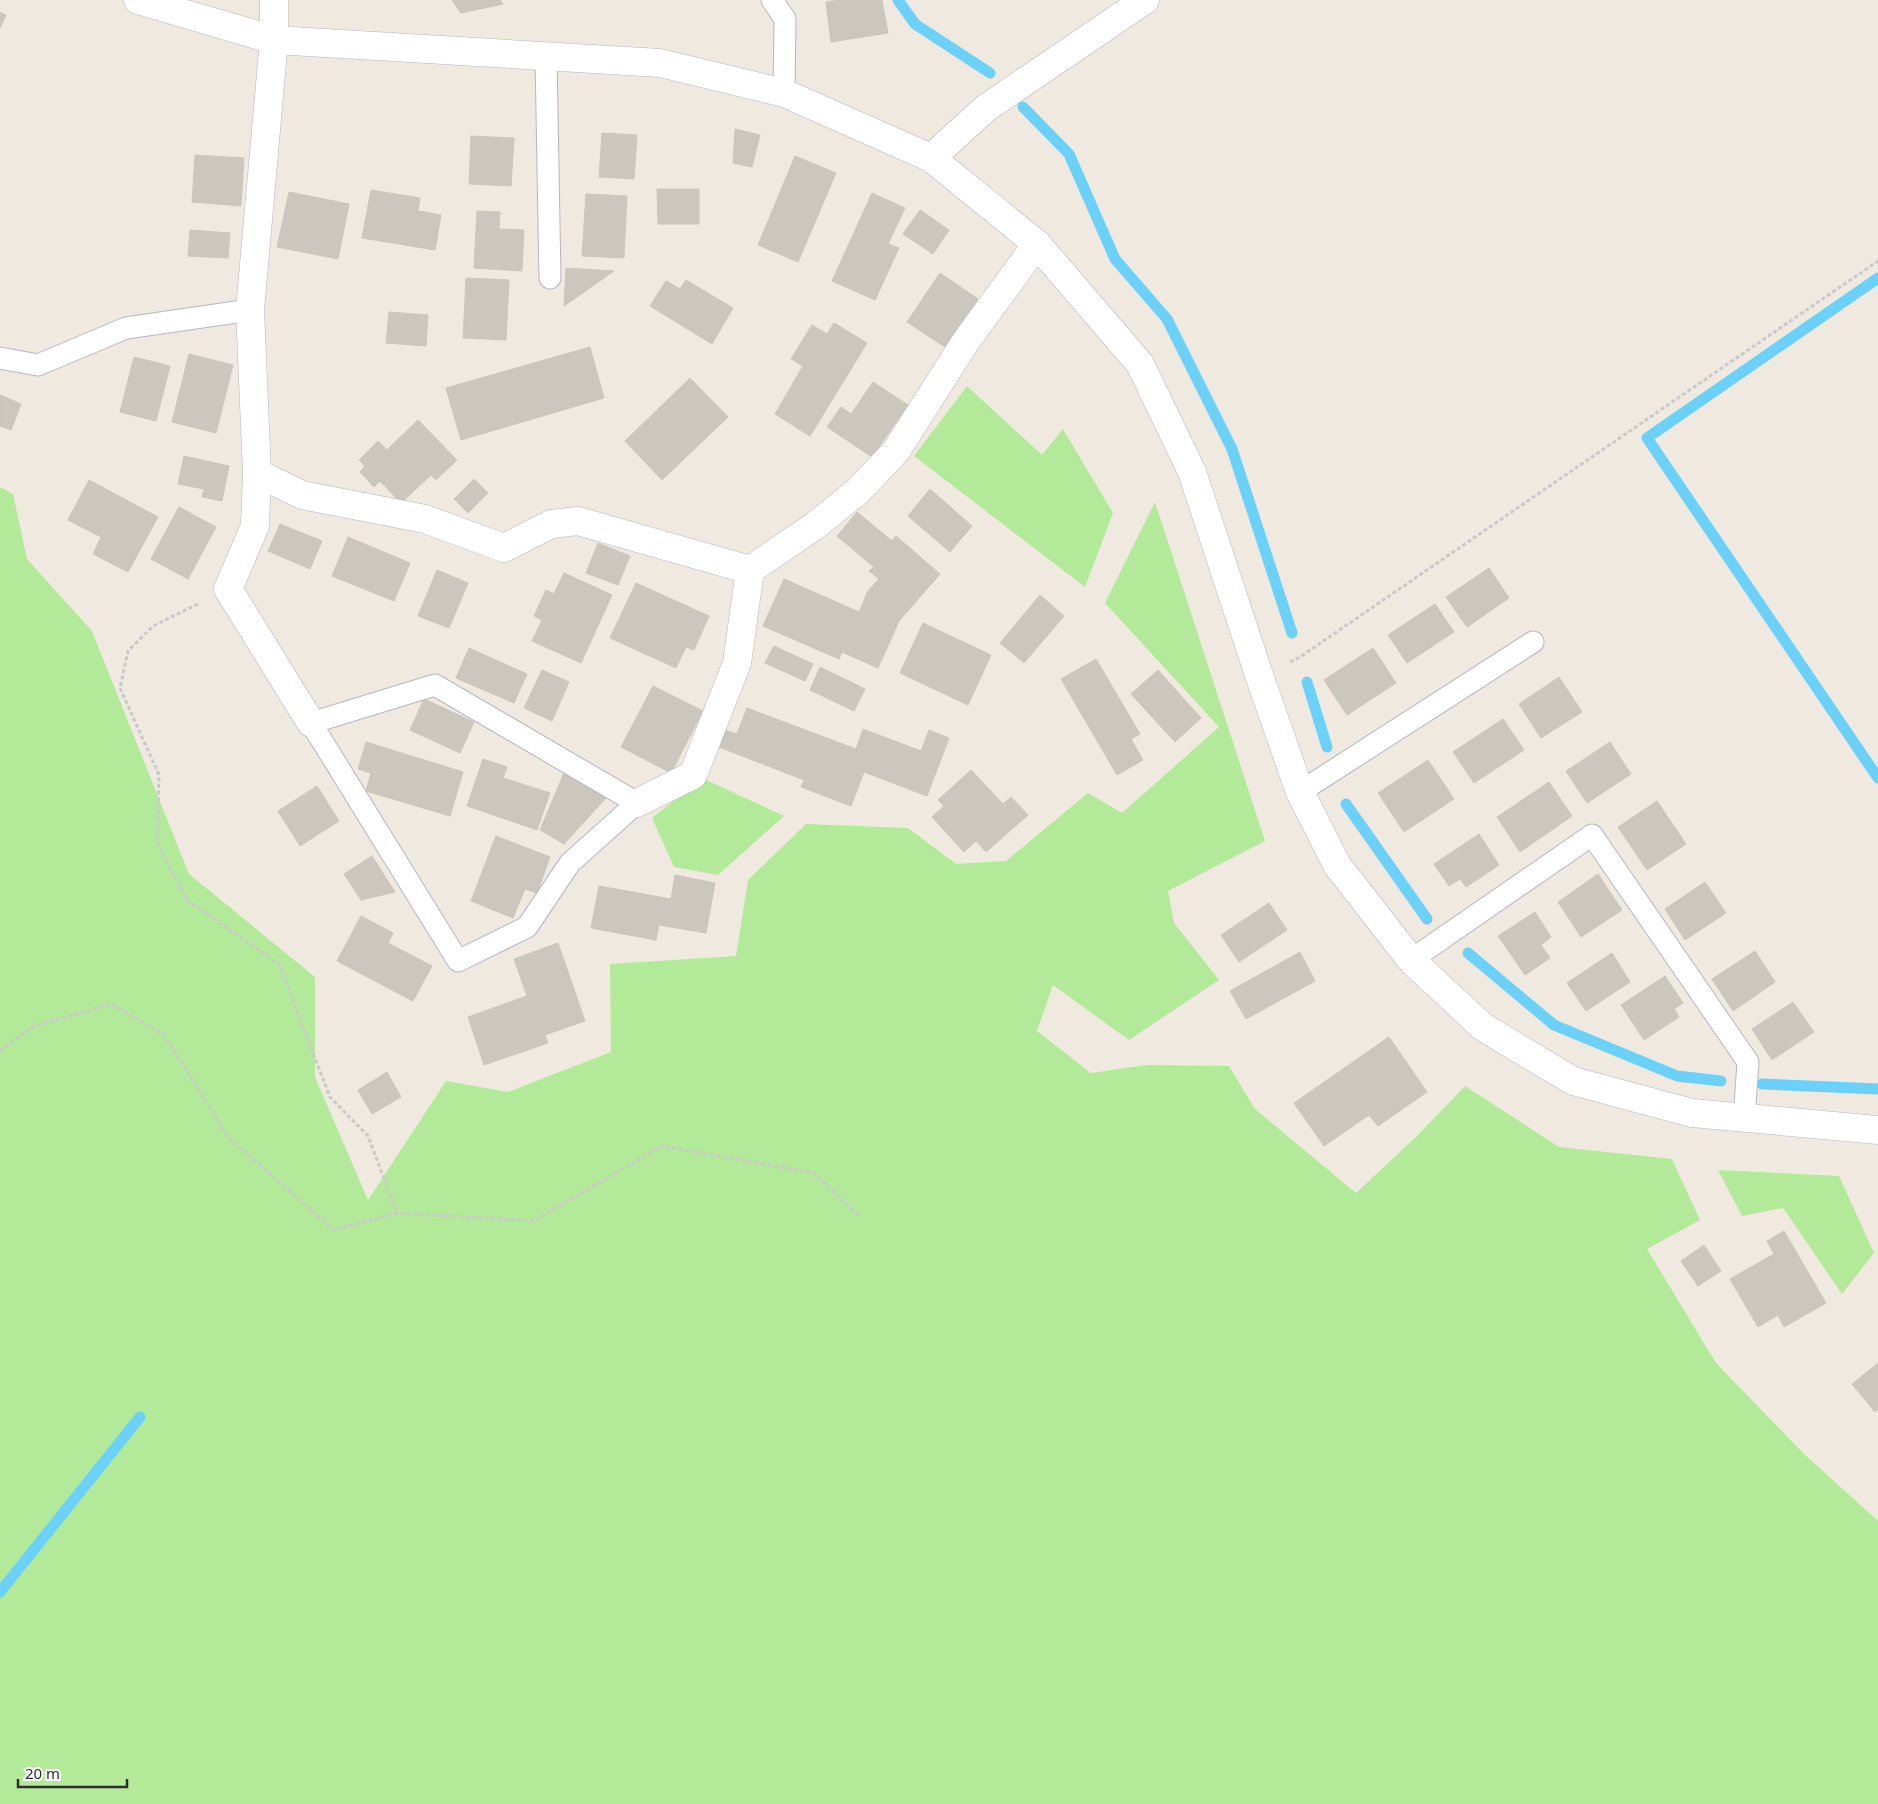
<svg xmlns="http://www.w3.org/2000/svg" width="1878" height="1804" font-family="'Noto Sans',sans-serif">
<rect width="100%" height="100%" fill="#f0e9e0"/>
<g fill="#b3ea99">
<path d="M 967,386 L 1042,455 L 1063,429 L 1113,513 L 1085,587 L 914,456 Z"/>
<path d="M 0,487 L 13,494 L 27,559 L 92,631 L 189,874 L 315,977 L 315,1077 L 368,1200 L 446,1081 L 508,1092 L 611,1052 L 610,964 L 736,956 L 748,880 L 806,824 L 908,828 L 956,864 L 1006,861 L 1088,793 L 1122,813 L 1219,727 L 1105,603 L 1155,502 L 1265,841 L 1168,891 L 1174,923 L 1219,980 L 1129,1040 L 1053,985 L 1037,1031 L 1091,1073 L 1147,1065 L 1229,1066 L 1255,1109 L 1356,1193 L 1418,1135 L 1465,1086 L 1559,1147 L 1672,1159 L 1700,1220 L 1647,1249 L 1716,1363 L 1804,1454 L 1878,1521 L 1878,1804 L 0,1804 Z"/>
<path d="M 702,778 L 784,816 L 718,875 L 674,867 L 652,818 Z"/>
<path d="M 1718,1170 L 1839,1176 L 1874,1253 L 1842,1294 L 1783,1208 L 1742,1216 Z"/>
</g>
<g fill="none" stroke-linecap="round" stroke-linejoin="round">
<g stroke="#6cd1f9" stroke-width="11">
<path d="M 898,0 L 915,24 L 990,73"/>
<path d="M 1023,107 L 1069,154 L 1115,259 L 1167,319 L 1232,449 L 1292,633"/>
<path d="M 1878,278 L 1647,438 L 1878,778"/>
<path d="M 1307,682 L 1327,747"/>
<path d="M 1346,804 L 1427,919"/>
<path d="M 1468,953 L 1554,1025 L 1677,1076 L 1721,1081"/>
<path d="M 1762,1084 L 1878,1089"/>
<path d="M 0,1592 L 140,1417"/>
</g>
</g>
<g fill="#cbc7be" stroke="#ccc6b9">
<path d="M 452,0 L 500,0 L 503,4 L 461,13 Z"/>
<path d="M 840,0 L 882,0 L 888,33 L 831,42 L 826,2 Z"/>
<path d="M 0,12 L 6,15 L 0,28 Z"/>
<path d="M 735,129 L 760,135 L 752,167 L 733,163 Z"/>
<path d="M 602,133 L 637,135 L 634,179 L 599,177 Z"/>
<path d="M 471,136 L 514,138 L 511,186 L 469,184 Z"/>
<path d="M 195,155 L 244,158 L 241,206 L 192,202 Z"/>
<path d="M 795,156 L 836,173 L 798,262 L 758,245 Z"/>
<path d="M 657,189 L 699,189 L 699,224 L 658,224 Z"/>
<path d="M 371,190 L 420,198 L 418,211 L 441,215 L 435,250 L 362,238 Z"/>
<path d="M 289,192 L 349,204 L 338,259 L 277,247 Z"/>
<path d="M 872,193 L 905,208 L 888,244 L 899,248 L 875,300 L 832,281 Z"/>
<path d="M 586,194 L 627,196 L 624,258 L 582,256 Z"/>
<path d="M 920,210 L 949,230 L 933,254 L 903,234 Z"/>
<path d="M 477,211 L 500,212 L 499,229 L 524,230 L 522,271 L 474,268 Z"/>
<path d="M 190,230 L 230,233 L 228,258 L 188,256 Z"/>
<path d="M 566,268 L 614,271 L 564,306 Z"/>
<path d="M 940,273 L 978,299 L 945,347 L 907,322 Z"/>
<path d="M 466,278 L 509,280 L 506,340 L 463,338 Z"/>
<path d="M 686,280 L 733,308 L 712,344 L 650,306 L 666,281 L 680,289 Z"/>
<path d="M 389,312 L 428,315 L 426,346 L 386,343 Z"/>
<path d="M 834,323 L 867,343 L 810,436 L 775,414 L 803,366 L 791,359 L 812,325 L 827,334 Z"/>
<path d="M 590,347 L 604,398 L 461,440 L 446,388 Z"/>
<path d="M 189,354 L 233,365 L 216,433 L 172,422 Z"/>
<path d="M 134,357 L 170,366 L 156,421 L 120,412 Z"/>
<path d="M 690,378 L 728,417 L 662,480 L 625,441 Z"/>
<path d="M 873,382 L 908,405 L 872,457 L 827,427 L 841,407 L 851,414 Z"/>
<path d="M 0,395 L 21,404 L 11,430 L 0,426 Z"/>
<path d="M 418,420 L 457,460 L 436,480 L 431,475 L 401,503 L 380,481 L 374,487 L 360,472 L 365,466 L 359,460 L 378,441 L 387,450 Z"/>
<path d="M 184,456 L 229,466 L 222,501 L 202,497 L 204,489 L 178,484 Z"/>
<path d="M 474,479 L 488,493 L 468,513 L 454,499 Z"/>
<path d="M 89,480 L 158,517 L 128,572 L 93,554 L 101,537 L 68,520 Z"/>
<path d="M 930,489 L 972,526 L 950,552 L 908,516 Z"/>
<path d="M 179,507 L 216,527 L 188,579 L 151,559 Z"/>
<path d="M 857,512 L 892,541 L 896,536 L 940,574 L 899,621 L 878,668 L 842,652 L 839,659 L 763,626 L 784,579 L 859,612 L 868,591 L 879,579 L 869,571 L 874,567 L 837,536 Z"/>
<path d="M 280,524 L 322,541 L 310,569 L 268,551 Z"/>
<path d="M 348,537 L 410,563 L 394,601 L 332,576 Z"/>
<path d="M 598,543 L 630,556 L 618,585 L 586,573 Z"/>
<path d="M 1489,568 L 1509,598 L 1467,627 L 1446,597 Z"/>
<path d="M 437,570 L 468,583 L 449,628 L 418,616 Z"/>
<path d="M 564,573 L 612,595 L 581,663 L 532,641 L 542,620 L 534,616 L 546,590 L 554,594 Z"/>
<path d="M 636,583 L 709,616 L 694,650 L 686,647 L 676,668 L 610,638 Z"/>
<path d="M 1040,595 L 1064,616 L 1024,663 L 1000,643 Z"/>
<path d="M 1435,604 L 1454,632 L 1407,663 L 1388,635 Z"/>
<path d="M 923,623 L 991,655 L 968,705 L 900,673 Z"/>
<path d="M 774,646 L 813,664 L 805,681 L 765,663 Z"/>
<path d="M 469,648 L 527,674 L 514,703 L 456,678 Z"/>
<path d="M 1373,648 L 1396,683 L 1347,715 L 1324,680 Z"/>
<path d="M 1096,659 L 1140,734 L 1131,739 L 1143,760 L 1117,775 L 1061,679 Z"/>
<path d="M 820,667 L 865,689 L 854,711 L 810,690 Z"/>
<path d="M 542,670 L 569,682 L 552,721 L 524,708 Z"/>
<path d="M 1158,670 L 1201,718 L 1175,742 L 1131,694 Z"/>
<path d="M 1559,677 L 1582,712 L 1541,738 L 1519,704 Z"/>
<path d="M 653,686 L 703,711 L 671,773 L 621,747 Z"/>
<path d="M 424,699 L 474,722 L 460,753 L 410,730 Z"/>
<path d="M 747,708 L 856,749 L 863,729 L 921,751 L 929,730 L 949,738 L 927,796 L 864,772 L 851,806 L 801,787 L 804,780 L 719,747 L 725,730 L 737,734 Z"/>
<path d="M 1503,719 L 1524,750 L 1474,783 L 1453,752 Z"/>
<path d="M 366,742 L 463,772 L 450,816 L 366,791 L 371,773 L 358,769 Z"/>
<path d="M 1610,742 L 1631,774 L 1587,803 L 1566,771 Z"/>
<path d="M 483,759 L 507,767 L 503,778 L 550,793 L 537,830 L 467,806 Z"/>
<path d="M 1428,760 L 1454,799 L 1404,832 L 1378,793 Z"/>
<path d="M 971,770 L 1003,804 L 1011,797 L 1028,815 L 986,852 L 976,841 L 964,852 L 932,817 L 944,806 L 938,800 Z"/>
<path d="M 564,773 L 606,798 L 564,844 L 540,830 Z"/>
<path d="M 1549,782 L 1572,816 L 1520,852 L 1497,817 Z"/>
<path d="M 317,786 L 339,821 L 300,846 L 278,811 Z"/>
<path d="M 1657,801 L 1686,844 L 1647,870 L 1618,827 Z"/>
<path d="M 1479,834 L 1499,865 L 1466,887 L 1460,879 L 1449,886 L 1434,864 Z"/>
<path d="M 496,836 L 550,857 L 537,893 L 525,889 L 513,918 L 471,901 Z"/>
<path d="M 372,856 L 395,892 L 361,900 L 344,874 Z"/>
<path d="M 1598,874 L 1622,910 L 1581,937 L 1558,902 Z"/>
<path d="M 675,875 L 715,883 L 706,933 L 659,925 L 656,940 L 591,928 L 599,886 L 671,899 Z"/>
<path d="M 1705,882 L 1726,913 L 1685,940 L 1665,909 Z"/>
<path d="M 1269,903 L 1287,930 L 1239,962 L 1221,935 Z"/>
<path d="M 1535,912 L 1551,937 L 1541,945 L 1550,958 L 1525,975 L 1498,936 Z"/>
<path d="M 361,916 L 393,933 L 388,943 L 432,966 L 413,1001 L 337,961 Z"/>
<path d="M 558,943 L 585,1021 L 545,1035 L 548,1043 L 484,1065 L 468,1017 L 527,996 L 514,959 Z"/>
<path d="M 1755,951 L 1775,982 L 1733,1011 L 1712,979 Z"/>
<path d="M 1300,952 L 1315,981 L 1246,1019 L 1230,991 Z"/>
<path d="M 1612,953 L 1630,982 L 1586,1011 L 1567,983 Z"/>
<path d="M 1665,976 L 1683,1003 L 1674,1009 L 1679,1017 L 1644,1040 L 1621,1005 Z"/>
<path d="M 1793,1002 L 1814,1032 L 1772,1060 L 1752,1029 Z"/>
<path d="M 1389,1037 L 1427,1092 L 1378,1126 L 1369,1115 L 1324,1146 L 1294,1103 Z"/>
<path d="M 387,1072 L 401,1097 L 372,1114 L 358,1090 Z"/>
<path d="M 1784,1231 L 1826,1303 L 1784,1327 L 1778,1315 L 1758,1327 L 1730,1279 L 1774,1254 L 1767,1241 Z"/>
<path d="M 1704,1245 L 1721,1271 L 1698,1286 L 1681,1261 Z"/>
<path d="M 1878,1363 L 1878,1409 L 1875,1412 L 1852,1384 Z"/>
</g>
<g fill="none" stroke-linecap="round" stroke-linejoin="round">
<g stroke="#b4b6c2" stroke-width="23">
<g id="service">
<path d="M 772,0 L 785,19 L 784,93"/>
<path d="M 546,57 L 550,278"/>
<path d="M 0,358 L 38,365 L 126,328 L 250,310"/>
<path d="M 435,685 L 637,803 L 570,863 L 527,927 L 458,961 L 311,723 Z"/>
<path d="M 1300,792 L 1533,642"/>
<path d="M 1411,960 L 1592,835 L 1748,1062 L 1744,1119"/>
</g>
</g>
<g stroke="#b4b6c2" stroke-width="29">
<g id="minor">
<path d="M 274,0 L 274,40 L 250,310 L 257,473 L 255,526 L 228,589 L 311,723"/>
<path d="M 931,158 L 986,108 L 1145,0"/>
<path d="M 257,473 L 302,495 L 425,519 L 504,548 L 551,524 L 578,521 L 750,570"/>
<path d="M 637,803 L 693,775 L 737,663 L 750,570 L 816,525 L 858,491 L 896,451 L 966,341 L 1037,244"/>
</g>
</g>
<g stroke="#b4b6c2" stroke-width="29">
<path id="tertiary" d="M 138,0 L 274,40 L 660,63 L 784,93 L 931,158 L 1037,244 L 1140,364 L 1192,472 L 1259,675 L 1300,792 L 1337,865 L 1411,960 L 1483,1027 L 1573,1081 L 1692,1113 L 1878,1130"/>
</g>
<g stroke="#c9c9c9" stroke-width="3" stroke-dasharray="4 2.5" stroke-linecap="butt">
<path d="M 198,604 L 153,626 L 128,651 L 120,688 L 159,775 L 157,843 L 187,900 L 279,964 L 330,1097 L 368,1136 L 397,1213"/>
<path d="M 1290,662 L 1300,657 L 1878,261"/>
<path d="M 0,1051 L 32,1027 L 111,1004 L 164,1035 L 229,1138 L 334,1230 L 397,1213 L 534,1221 L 662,1146 L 814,1173 L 860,1217"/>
</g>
<use href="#service" stroke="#fff" stroke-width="21"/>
<use href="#minor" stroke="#fff" stroke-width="28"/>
<use href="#tertiary" stroke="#fff" stroke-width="28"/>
</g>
<path d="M18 1779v8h109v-8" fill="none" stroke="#2e2e2e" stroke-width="2.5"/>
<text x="25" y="1779" font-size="15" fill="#2e2e2e" stroke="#ffffff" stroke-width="4" paint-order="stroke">20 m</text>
</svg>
